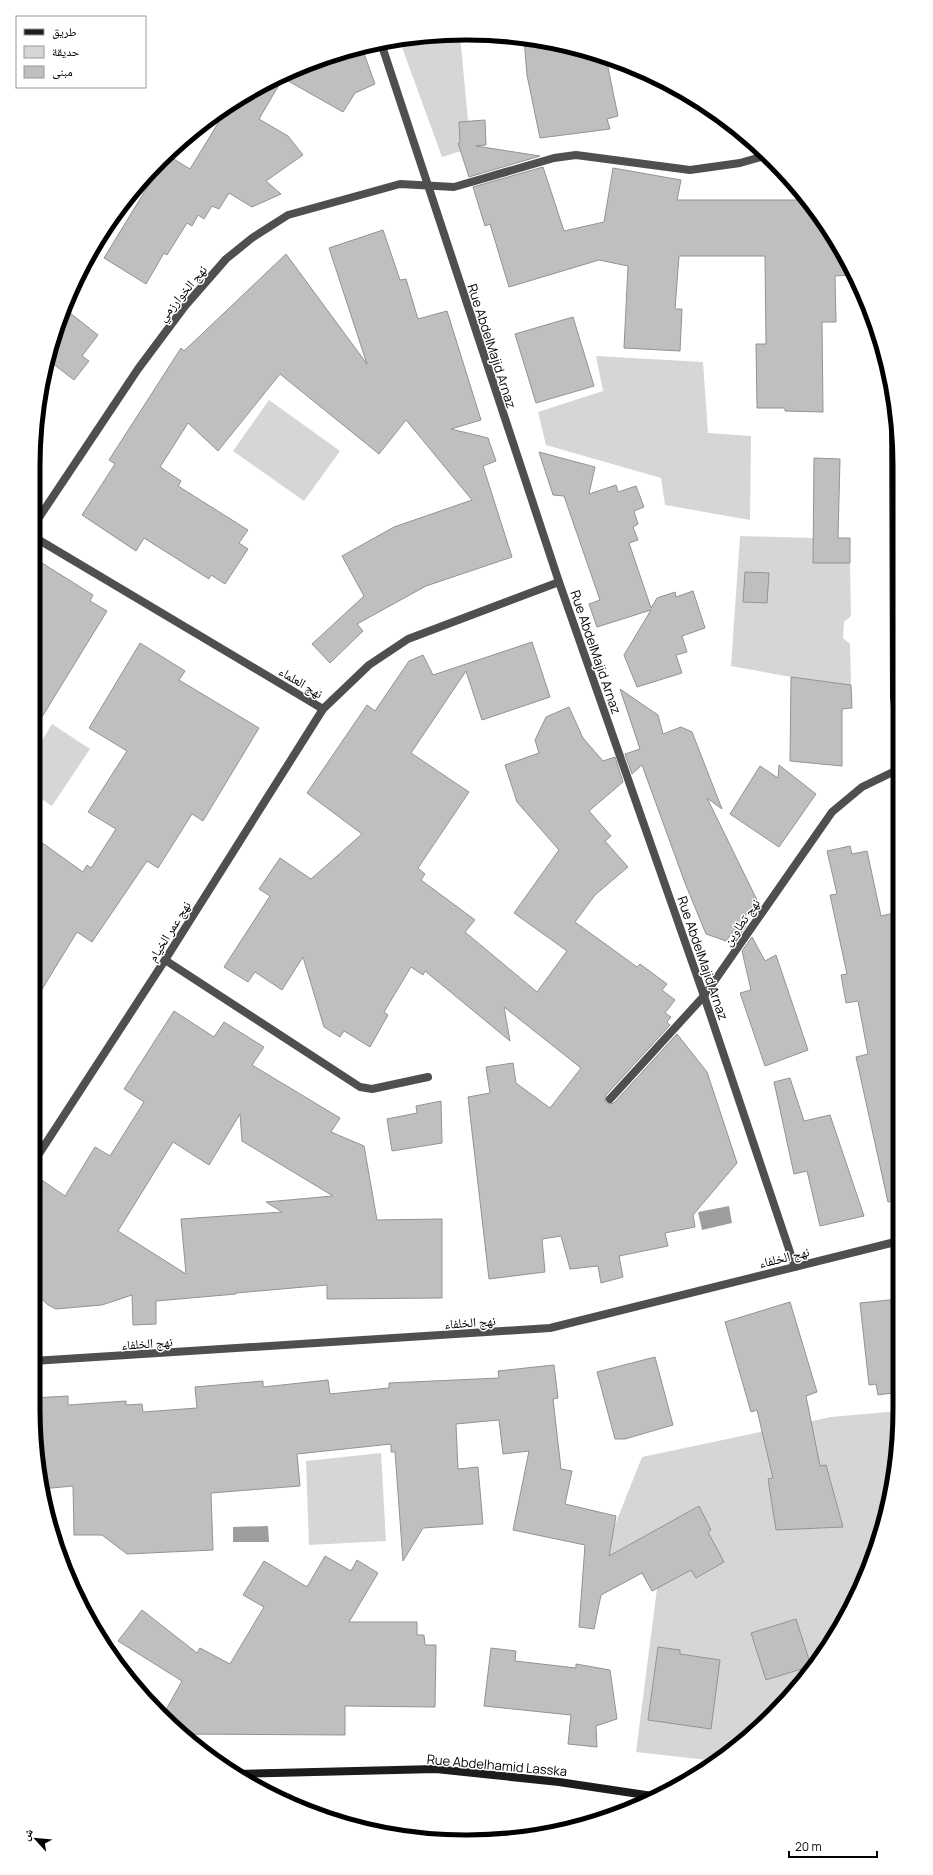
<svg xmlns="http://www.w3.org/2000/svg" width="933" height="1875" font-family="Manrope,'Noto Naskh Arabic',sans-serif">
<rect width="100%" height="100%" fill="#fff"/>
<g fill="#d6d6d6">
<path d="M 460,35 L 468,121 L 459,122 L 461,151 L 442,157 L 399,39 L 410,37 Z"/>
<path d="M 596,356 L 703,362 L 708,433 L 751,436 L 750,520 L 665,505 L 661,478 L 546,445 L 538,412 L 603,391 Z"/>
<path d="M 269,400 L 340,451 L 304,501 L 233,451 Z"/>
<path d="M 740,536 L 813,538 L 813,563 L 850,563 L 851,616 L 844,622 L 843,638 L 850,644 L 851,685 L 791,677 L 731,666 Z"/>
<path d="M 52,724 L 90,749 L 52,806 L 34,794 L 34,754 Z"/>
<path d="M 899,1411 L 899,1437 L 885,1520 L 855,1600 L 827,1650 L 773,1715 L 730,1753 L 716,1761 L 636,1752 L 658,1581 L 603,1555 L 642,1457 L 831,1417 Z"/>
<path d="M 381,1453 L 386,1541 L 309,1545 L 306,1461 Z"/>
</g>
<g fill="#9d9d9d">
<path d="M 729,1206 L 732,1223 L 702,1230 L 698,1212 Z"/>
<path d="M 268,1526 L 269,1542 L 233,1542 L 233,1527 Z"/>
</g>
<g fill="#bfbfbf" stroke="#939393" fill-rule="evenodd">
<path d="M 524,39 L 578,48 L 606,58 L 618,116 L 607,119 L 610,129 L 540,138 L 527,75 Z"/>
<path d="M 362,48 L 375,84 L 355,93 L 343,112 L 283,78 L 259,119 L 288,136 L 303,155 L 266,181 L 281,194 L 252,207 L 229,193 L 219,209 L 212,206 L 204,219 L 198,215 L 192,226 L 187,223 L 167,255 L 164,253 L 146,284 L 104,258 L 167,155 L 190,169 L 228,107 L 250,91 L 327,56 Z"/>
<path d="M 485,120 L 486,145 L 476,146 L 540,156 L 469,177 L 458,143 L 460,143 L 459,122 Z"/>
<path d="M 543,167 L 564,231 L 604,222 L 613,168 L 681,180 L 677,200 L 808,200 L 852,275 L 835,276 L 836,322 L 822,322 L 823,412 L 785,411 L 785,408 L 757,408 L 756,344 L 766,344 L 765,256 L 679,256 L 675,309 L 682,309 L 680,351 L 624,348 L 628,266 L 599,260 L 509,287 L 490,224 L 485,226 L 473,187 Z"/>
<path d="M 383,230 L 400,280 L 406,279 L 418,319 L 447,311 L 481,420 L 451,429 L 488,438 L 496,461 L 483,466 L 512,557 L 426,586 L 357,624 L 363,631 L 330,663 L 312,644 L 364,596 L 342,556 L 394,527 L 472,500 L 406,420 L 379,454 L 280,374 L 218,451 L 188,423 L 160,467 L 181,481 L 178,486 L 248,530 L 239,543 L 248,549 L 225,584 L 211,575 L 209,579 L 144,538 L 136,551 L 82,515 L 115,464 L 109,460 L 181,348 L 184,351 L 286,254 L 367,364 L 329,248 Z"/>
<path d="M 65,309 L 98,335 L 82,356 L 89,361 L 74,380 L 52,363 L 56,358 L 49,351 Z"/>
<path d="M 573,317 L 594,386 L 536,403 L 515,334 Z"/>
<path d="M 539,452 L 595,467 L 589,494 L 616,485 L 618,492 L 636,486 L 644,507 L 634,511 L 638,524 L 633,527 L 638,540 L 629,543 L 651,608 L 657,598 L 675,592 L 676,597 L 693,591 L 705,628 L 682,636 L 687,652 L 676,655 L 682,673 L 637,687 L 624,655 L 651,610 L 597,627 L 589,604 L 600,600 L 564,496 L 553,495 Z"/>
<path d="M 814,458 L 840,459 L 838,538 L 850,538 L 850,563 L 813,563 Z"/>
<path d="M 34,558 L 93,595 L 90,601 L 107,611 L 34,730 Z"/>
<path d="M 745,572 L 769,573 L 767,603 L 743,602 Z"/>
<path d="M 532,642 L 550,697 L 482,720 L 466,671 L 411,753 L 469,792 L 418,868 L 425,874 L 421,880 L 475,920 L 465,932 L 537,992 L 567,951 L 514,913 L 559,850 L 517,802 L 505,765 L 539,753 L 535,740 L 546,717 L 569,707 L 583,738 L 603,761 L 615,757 L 623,782 L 589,811 L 611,836 L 605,841 L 628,867 L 595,895 L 575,922 L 637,967 L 640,964 L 667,984 L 662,990 L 675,1000 L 665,1013 L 671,1017 L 667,1022 L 670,1025 L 606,1095 L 605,1101 L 609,1104 L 614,1103 L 677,1034 L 707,1072 L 737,1163 L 693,1215 L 695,1227 L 665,1233 L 668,1246 L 619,1256 L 623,1277 L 601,1283 L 598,1266 L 570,1269 L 561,1236 L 542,1239 L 545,1272 L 489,1279 L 468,1097 L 490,1093 L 486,1067 L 513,1063 L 516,1083 L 550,1108 L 581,1068 L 504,1007 L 510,1041 L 425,971 L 423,975 L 411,967 L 384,1012 L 388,1015 L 370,1047 L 344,1031 L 340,1037 L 324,1027 L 303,957 L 282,990 L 255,972 L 248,982 L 224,967 L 270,896 L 259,889 L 280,858 L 311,879 L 362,834 L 307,793 L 367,705 L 375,711 L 409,661 L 423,655 L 433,675 Z"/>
<path d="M 140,643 L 185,671 L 179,680 L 259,728 L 203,821 L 192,814 L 158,868 L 147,861 L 92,942 L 77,932 L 33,1004 L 34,837 L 83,872 L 87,865 L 91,868 L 116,829 L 88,812 L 127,751 L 89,728 Z"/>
<path d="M 791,677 L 851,685 L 852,708 L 842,709 L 842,766 L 790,761 Z"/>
<path d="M 620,689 L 658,715 L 663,734 L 681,727 L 692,732 L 722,809 L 707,798 L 757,900 L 743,919 L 746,926 L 739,936 L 737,927 L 726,941 L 706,934 L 685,883 L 642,765 L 632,774 L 625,754 L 640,749 Z"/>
<path d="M 779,765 L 816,794 L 779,847 L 730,814 L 760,766 L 778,778 Z"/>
<path d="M 850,846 L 852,854 L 867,851 L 881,916 L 898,912 L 898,1201 L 888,1202 L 856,1057 L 868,1054 L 858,1001 L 846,1003 L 841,975 L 847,974 L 830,895 L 837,894 L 827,851 Z"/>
<path d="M 752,937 L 765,961 L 776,955 L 808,1050 L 765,1066 L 740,993 L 751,990 L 742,951 Z"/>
<path d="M 174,1011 L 214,1037 L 224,1022 L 264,1047 L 252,1065 L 340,1118 L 331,1132 L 364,1146 L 377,1220 L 442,1219 L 442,1298 L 327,1299 L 327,1285 L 236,1293 L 236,1294 L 156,1301 L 156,1324 L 133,1325 L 132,1295 L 102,1305 L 56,1309 L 48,1305 L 35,1293 L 33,1288 L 33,1174 L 65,1196 L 95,1147 L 110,1156 L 144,1102 L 124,1089 ZM 240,1114 L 242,1141 L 333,1196 L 266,1202 L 282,1212 L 181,1219 L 186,1274 L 118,1231 L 173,1142 L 209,1165 Z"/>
<path d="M 790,1078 L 804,1121 L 830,1115 L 864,1216 L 820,1226 L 807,1171 L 794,1174 L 774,1082 Z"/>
<path d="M 441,1101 L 442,1143 L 392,1151 L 387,1119 L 417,1113 L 416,1106 Z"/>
<path d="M 899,1299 L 899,1392 L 878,1395 L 876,1384 L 869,1385 L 860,1303 Z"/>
<path d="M 790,1302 L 817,1392 L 806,1396 L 820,1466 L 826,1465 L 843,1527 L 776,1530 L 768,1479 L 773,1478 L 757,1410 L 751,1412 L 725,1322 Z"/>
<path d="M 655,1357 L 673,1425 L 625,1439 L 615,1439 L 597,1372 Z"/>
<path d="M 554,1365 L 558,1398 L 553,1399 L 561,1469 L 572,1471 L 565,1504 L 616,1516 L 609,1556 L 699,1506 L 711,1530 L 708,1532 L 724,1562 L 696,1578 L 691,1570 L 652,1591 L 642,1573 L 601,1595 L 594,1629 L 579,1627 L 585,1545 L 513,1530 L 529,1451 L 503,1454 L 499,1420 L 456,1424 L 458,1469 L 478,1467 L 483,1524 L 423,1528 L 403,1561 L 395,1452 L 391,1452 L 391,1444 L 297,1454 L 300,1486 L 211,1493 L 213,1550 L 127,1554 L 102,1535 L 74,1535 L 73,1486 L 41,1489 L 33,1398 L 68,1396 L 68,1405 L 126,1401 L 126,1405 L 142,1404 L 143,1412 L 197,1408 L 195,1387 L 263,1381 L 263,1387 L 328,1380 L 330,1394 L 389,1388 L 389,1383 L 499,1378 L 498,1371 Z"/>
<path d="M 325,1556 L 351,1571 L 357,1560 L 378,1573 L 349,1622 L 417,1622 L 417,1635 L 424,1635 L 425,1645 L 436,1645 L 435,1707 L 345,1706 L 345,1735 L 180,1734 L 163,1715 L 182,1681 L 118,1641 L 142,1610 L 197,1653 L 200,1648 L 230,1664 L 264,1607 L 243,1595 L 264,1561 L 307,1587 Z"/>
<path d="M 796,1619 L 811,1666 L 766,1680 L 751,1633 Z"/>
<path d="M 658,1647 L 680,1650 L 680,1654 L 720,1660 L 711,1729 L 648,1720 Z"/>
<path d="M 491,1648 L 516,1651 L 515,1661 L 576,1668 L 576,1664 L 610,1670 L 617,1719 L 596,1726 L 597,1747 L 568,1744 L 571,1715 L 484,1706 Z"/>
</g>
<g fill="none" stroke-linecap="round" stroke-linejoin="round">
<g stroke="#4f4f4f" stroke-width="8">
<path d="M 381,43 L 559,582 L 704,996 L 795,1267"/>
<path d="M 34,525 L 138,369 L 185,306 L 226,259 L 252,238 L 288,215 L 400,184 L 454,187 L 554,158 L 576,155 L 690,170 L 740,163 L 764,156"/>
<path d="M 34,537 L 323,709"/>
<path d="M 165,960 L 360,1087 L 372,1089 L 428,1077"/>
<path d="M 610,1099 L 704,996 L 832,812 L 862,787 L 897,770"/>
<path d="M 33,1163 L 165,960 L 323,709 L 369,665 L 408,639 L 559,582"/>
<path d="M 33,1361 L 550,1328 L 899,1241"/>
</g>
<g stroke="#1c1c1c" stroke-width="8">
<path d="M 893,400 L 894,697 L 897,726"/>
<path d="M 236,1774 L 436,1769 L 559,1782 L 659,1797"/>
</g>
</g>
<g text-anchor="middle" stroke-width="3" stroke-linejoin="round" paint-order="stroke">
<g font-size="13" fill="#000" stroke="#fff">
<text transform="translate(182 293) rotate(-50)" y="5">نهج الخوارزمي</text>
<text transform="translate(492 346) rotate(72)" y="5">Rue AbdelMajid Arnaz</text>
<text transform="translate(596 652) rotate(71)" y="5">Rue AbdelMajid Arnaz</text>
<text transform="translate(301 682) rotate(31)" y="5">نهج العلماء</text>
<text transform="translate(741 922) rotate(-55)" y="5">نهج تطاوين</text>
<text transform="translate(169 931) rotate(-58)" y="5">نهج عمر الخيام</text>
<text transform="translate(703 958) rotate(71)" y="5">Rue AbdelMajid Arnaz</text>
<text transform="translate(784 1257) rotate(-14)" y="5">نهج الخلفاء</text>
<text transform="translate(470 1322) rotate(-4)" y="5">نهج الخلفاء</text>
<text transform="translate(147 1343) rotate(-4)" y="5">نهج الخلفاء</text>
<text transform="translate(497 1765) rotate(5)" y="5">Rue Abdelhamid Lasska</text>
</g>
</g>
<path d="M0 0H933V1875H0ZM466 40H467A426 426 0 0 1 893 466V1409A426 426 0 0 1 467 1835H466A426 426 0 0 1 40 1409V466A426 426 0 0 1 466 40Z" fill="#fff" fill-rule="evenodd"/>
<path fill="none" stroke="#000" stroke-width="5" d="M466 40H467A426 426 0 0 1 893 466V1409A426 426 0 0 1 467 1835H466A426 426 0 0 1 40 1409V466A426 426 0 0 1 466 40Z"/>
<rect x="16" y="16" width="130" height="72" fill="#ffffff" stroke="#999999"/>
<rect x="24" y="29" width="20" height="6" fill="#1c1c1c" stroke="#999999"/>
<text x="52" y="36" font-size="12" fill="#000000">طريق</text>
<rect x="24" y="46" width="20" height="12" fill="#d6d6d6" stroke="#999999"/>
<text x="52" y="56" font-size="12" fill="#000000">حديقة</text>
<rect x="24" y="66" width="20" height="12" fill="#bfbfbf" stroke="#999999"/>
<text x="52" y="76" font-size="12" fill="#000000">مبنى</text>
<g transform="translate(36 1839) rotate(297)" stroke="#ffffff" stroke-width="3" paint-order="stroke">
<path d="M0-3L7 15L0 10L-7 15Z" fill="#000000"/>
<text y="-6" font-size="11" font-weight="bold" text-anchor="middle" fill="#000000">ش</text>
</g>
<path d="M789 1851v6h88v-6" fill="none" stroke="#000000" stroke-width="2"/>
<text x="795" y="1851" font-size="12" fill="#000000" stroke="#ffffff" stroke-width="3" paint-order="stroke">20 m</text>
</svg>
